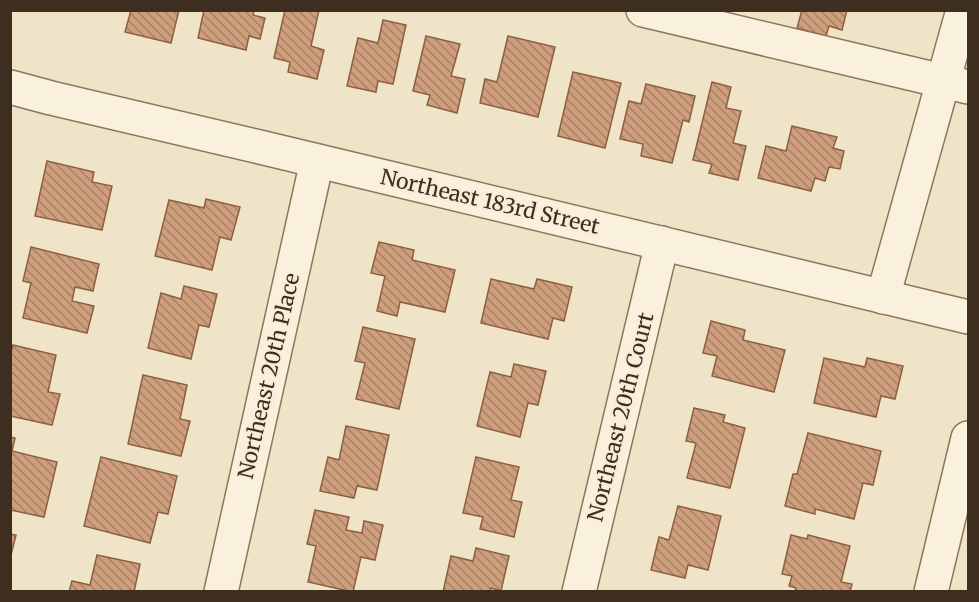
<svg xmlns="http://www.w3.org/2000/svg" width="979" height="602" font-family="Merriweather,serif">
<defs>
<pattern id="building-back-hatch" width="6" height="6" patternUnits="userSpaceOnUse" patternTransform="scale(1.5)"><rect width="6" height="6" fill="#cf9f7d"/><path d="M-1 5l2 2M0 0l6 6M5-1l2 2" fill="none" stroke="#a98266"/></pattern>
</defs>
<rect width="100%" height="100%" fill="#f0e4c8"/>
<g fill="url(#building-back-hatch)" stroke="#8d5f41" stroke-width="1.5">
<path d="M 131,10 L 179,10 L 171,43 L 125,32 Z"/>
<path d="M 204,10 L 254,10 L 253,15 L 265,18 L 260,39 L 249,36 L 246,50 L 198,38 Z"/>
<path d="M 285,10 L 319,10 L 311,46 L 324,50 L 317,79 L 288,72 L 290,62 L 274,58 Z"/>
<path d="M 802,10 L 847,10 L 842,30 L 829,26 L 826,36 L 797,28 Z"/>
<path d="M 383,20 L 406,25 L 393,84 L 378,81 L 376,92 L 347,86 L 358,38 L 378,43 Z"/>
<path d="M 426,36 L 460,44 L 451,76 L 465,79 L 457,113 L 427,105 L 430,95 L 413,91 Z"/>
<path d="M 508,36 L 555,47 L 538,117 L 480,103 L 485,79 L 497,82 Z"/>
<path d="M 573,72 L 621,83 L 605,148 L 558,136 Z"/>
<path d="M 712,82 L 731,87 L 726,108 L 741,111 L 733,143 L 746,146 L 738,180 L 709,173 L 712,164 L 693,160 Z"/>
<path d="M 646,84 L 695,96 L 689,122 L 683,120 L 672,163 L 641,156 L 643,144 L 620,139 L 629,101 L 641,104 Z"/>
<path d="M 792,126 L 837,137 L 833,148 L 844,151 L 840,169 L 829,167 L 825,181 L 815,178 L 811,191 L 758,178 L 766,146 L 786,151 Z"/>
<path d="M 47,161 L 94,172 L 92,182 L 112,186 L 102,230 L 35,216 Z"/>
<path d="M 206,199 L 240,207 L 231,240 L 220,237 L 212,270 L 155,256 L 169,200 L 204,208 Z"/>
<path d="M 379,242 L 414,250 L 412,260 L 455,270 L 445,312 L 400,302 L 397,316 L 377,311 L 385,276 L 371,273 Z"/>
<path d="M 31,247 L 99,264 L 93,291 L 75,287 L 72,301 L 94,306 L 87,333 L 23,318 L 31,283 L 23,281 Z"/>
<path d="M 491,279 L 534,289 L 537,279 L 572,287 L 564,321 L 553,318 L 548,339 L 481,323 Z"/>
<path d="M 184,286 L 217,294 L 209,327 L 199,325 L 191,359 L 148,348 L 161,293 L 181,299 Z"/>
<path d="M 711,321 L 745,330 L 743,340 L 785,350 L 774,392 L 712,376 L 717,356 L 703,353 Z"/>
<path d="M 363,327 L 415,339 L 399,409 L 356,399 L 365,363 L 355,361 Z"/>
<path d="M 13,345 L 56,355 L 48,392 L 60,394 L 52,425 L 10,416 L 10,356 Z"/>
<path d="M 824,358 L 865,367 L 867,358 L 903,366 L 895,399 L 881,396 L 876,417 L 814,403 Z"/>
<path d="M 514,364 L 546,371 L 538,405 L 528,403 L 520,437 L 477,426 L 490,372 L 511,377 Z"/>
<path d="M 143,375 L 187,385 L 180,419 L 190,421 L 181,456 L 128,444 Z"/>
<path d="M 694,408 L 725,415 L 723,422 L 745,428 L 730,488 L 687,478 L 696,443 L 686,441 Z"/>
<path d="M 346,426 L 389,435 L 377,490 L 357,486 L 354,498 L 320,491 L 328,457 L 339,460 Z"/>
<path d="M 808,433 L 881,451 L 873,485 L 863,483 L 854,519 L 815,509 L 815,514 L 785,506 L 793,474 L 797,474 Z"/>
<path d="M 10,437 L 15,438 L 12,451 L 57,462 L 44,517 L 10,510 Z"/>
<path d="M 101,457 L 177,476 L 168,514 L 158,512 L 150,543 L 84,526 Z"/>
<path d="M 476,457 L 519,467 L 511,500 L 522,502 L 514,537 L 480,529 L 483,517 L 463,513 Z"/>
<path d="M 678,506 L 721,516 L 708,570 L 688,565 L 685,578 L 651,570 L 659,537 L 669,540 Z"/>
<path d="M 315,510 L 349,517 L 346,530 L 362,533 L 364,521 L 383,525 L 375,560 L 361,557 L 353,592 L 308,582 L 316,546 L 307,544 Z"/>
<path d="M 10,534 L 16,535 L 10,559 Z"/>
<path d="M 791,535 L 807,539 L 808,535 L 850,546 L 841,582 L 852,584 L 850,592 L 795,592 L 796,588 L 789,586 L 792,576 L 782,574 Z"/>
<path d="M 476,548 L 509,556 L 501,591 L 491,588 L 490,592 L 443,592 L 451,556 L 473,561 Z"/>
<path d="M 97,555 L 140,564 L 134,592 L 69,592 L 72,581 L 90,585 Z"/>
</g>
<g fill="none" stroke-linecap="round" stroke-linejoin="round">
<g stroke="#8d765c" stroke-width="36">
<g id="minor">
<path d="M 643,10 L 968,87"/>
<path d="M 10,87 L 51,98 L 264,148 L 968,317"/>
<path d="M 883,297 L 963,10"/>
<path d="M 221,592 L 317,161"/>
<path d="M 579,592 L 662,243"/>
<path d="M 931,592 L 968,438"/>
</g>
</g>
<use href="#minor" stroke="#faf1dc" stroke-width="33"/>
</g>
<g text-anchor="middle" stroke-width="4.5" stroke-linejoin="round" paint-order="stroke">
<g font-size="21" fill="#3d2e20" stroke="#f7eed8">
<text transform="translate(490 202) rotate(13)" y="7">Northeast 183rd Street</text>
<text transform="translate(269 376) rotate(-77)" y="7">Northeast 20th Place</text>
<text transform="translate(621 417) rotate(-76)" y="7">Northeast 20th Court</text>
</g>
</g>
<rect width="979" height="602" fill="none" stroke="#3d2e20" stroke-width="24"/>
</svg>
